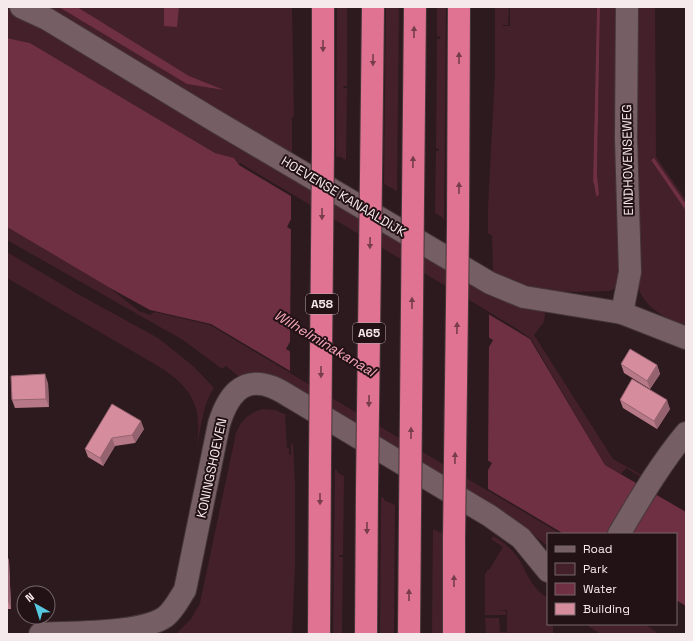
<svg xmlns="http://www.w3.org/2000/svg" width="693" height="641" font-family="'Space Grotesk',sans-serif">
<rect width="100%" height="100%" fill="#2c1a1f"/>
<g fill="#44202a">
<path d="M 7,7 L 23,13 L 523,305 L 545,313 L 544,322 L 534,335 L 613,459 L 643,476 L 643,478 L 626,468 L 621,474 L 605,465 L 531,339 L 517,329 L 240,163 L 239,165 L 234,158 L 215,153 L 30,43 L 7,38 Z"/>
<path d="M 37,7 L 292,7 L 294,117 L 292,117 L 292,156 L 266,140 L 292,156 L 493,275 L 492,236 L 488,233 L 488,207 L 495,74 L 495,7 L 509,8 L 508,25 L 502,25 L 503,26 L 510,26 L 510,7 L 597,7 L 593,182 C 597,186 594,192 597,197 L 599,194 L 597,174 L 600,7 L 616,7 L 618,168 L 624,248 L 619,284 L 617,287 L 610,291 C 568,292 536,295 496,277 Z"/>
<path d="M 337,7 L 347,7 L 347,86 L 344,86 L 343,88 L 347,88 L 346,160 L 339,156 L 339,158 L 336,156 Z"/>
<path d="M 386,7 L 399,7 L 397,192 L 395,190 L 384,184 Z"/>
<path d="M 437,7 L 446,7 L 444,220 L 442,217 L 435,213 L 436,151 L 439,151 L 439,149 L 436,148 L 437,39 L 440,39 L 440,36 L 437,36 Z"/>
<path d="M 627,7 L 655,7 L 656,157 L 686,200 L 686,204 L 654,159 L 651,160 L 686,211 L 686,328 C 666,318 642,307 637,283 Z"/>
<path d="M 7,227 L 110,288 L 139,311 L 150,315 L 155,312 L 210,325 L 561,534 L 548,534 L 548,546 L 524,528 L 277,377 C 263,372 252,372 239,377 L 226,366 L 222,369 L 183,340 L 7,240 Z"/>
<path d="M 7,252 L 76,293 L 158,338 L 193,366 L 214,388 C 202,405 200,433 196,454 C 202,413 198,393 163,369 L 7,278 Z"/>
<path d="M 262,409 L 275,410 L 289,416 L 285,415 L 287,448 L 289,448 L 289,455 L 291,455 L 291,443 L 293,444 L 295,482 L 295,566 L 292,634 L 176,634 L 191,619 L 200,603 L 236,433 C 241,420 249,413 262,409 Z"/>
<path d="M 335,469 L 337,470 L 337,472 L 344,476 L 343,555 L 339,555 L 339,557 L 343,557 L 342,634 L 333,634 Z"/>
<path d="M 381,497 L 384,498 L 384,500 L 395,505 L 394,634 L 380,634 Z"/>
<path d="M 433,529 L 442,533 L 442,634 L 432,634 Z"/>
<path d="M 493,536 C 502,541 510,547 517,556 C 527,571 530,588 548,598 L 548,624 L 553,624 L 553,634 L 507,634 L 507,610 L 499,610 L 506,611 L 506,615 L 485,615 L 485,573 L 487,573 L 487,570 L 489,570 L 503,547 L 491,539 Z"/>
<path d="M 485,618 L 499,618 L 500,632 L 506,632 L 506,634 L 486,634 Z"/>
<path d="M 590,624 L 645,624 L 659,634 L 601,634 L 588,626 Z"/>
</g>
<g fill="#6e3042" fill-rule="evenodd">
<path d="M 59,7 L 77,7 L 189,76 L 224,90 L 187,84 Z"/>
<path d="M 164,7 L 179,7 L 177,27 L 164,26 Z"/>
<path d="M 597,7 L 600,7 L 597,174 L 599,194 L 597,197 C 594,192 596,186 593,182 Z"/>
<path d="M 7,38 L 30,43 L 215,153 L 234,158 L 239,165 L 530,339 L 605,465 L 686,512 L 686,606 L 676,600 L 676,534 L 564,534 L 211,324 L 150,310 L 110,288 L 7,227 ZM 291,219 L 493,340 L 489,347 L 287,227 ZM 290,342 L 492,463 L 488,470 L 286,349 Z"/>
<path d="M 654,158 L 686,204 L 686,211 L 651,160 Z"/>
</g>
<g fill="#2c1a1f">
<path d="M 291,194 L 489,312 L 489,340 L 291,222 Z"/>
<path d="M 291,227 L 489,344 L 488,463 L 290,345 Z"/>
<path d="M 290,349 L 488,467 L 488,491 L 290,373 Z"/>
</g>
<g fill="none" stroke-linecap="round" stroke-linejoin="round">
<g stroke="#46373b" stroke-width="24">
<g id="minor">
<path d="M 21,7 L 47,19 L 212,119 L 490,283 L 524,297 L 622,313 L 686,338"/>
<path d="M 622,313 L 630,272 L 626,138 L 627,7"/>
<path d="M 619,534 C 640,499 660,464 686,433"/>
<path d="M 40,634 C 72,632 140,634 165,617 C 174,610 179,599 185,590 L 219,424 C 227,398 241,375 272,387 C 278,389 284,393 289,396 L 490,516 L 521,538 L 548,571"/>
</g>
</g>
<g stroke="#46373b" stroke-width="24">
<g id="highway">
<path d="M 323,147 L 323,7"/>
<path d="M 371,176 L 373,7"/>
<path d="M 413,201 L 415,7"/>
<path d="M 458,227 L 459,7"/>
<path d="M 319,634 L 320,460"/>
<path d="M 366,634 L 367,489"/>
<path d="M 409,634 L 410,514"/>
<path d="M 454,634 L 454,539"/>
</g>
</g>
<use href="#minor" stroke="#755f64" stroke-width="22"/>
<use href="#highway" stroke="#df7391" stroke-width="22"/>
<g stroke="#46373b" stroke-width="24" stroke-linecap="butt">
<g id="highway-bridge">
<path d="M 320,460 L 323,147"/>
<path d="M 367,489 L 371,176"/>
<path d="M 410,514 L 413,201"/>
<path d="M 454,539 L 458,227"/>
</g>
</g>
<use href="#highway-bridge" stroke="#df7391" stroke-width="22"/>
</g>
<g fill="#b77988">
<path d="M 621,364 L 657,365 L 660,374 L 650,389 L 624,373 Z"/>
<path d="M 48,383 L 49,407 L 15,408 L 12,400 Z"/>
<path d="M 620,400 L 670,409 L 657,429 L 623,408 Z"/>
<path d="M 112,404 L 144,429 L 135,443 L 115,446 L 103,466 L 88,457 L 85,449 Z"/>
<path d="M 7,555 L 9,561 L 11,609 L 7,609 Z"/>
</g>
<g fill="#95636f">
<path d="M 657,365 L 660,374 L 650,389 L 647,381 Z"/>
<path d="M 45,374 L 48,383 L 49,407 L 46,399 Z"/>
<path d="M 667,400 L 670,409 L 657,429 L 654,421 Z"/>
<path d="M 141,421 L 144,429 L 135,443 L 132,435 Z"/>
<path d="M 112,438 L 115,446 L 103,466 L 100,458 Z"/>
<path d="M 7,555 L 9,561 L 11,609 L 8,601 Z"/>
</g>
<g fill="#d58d9e" stroke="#95636f">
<path d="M 630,349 L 657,365 L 647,381 L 621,364 Z"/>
<path d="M 45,374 L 46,399 L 12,400 L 11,376 Z"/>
<path d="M 632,379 L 667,400 L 654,421 L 620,400 Z"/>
<path d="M 112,404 L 141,421 L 132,435 L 112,438 L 100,458 L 85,449 Z"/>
<path d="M 7,576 L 8,601 L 7,601 Z"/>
</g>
<defs><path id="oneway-solid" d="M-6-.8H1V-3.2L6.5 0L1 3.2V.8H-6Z"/></defs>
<g fill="#773d4d">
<use href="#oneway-solid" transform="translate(414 32) rotate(-89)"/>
<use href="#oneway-solid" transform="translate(323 46) rotate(90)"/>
<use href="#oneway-solid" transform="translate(459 58) rotate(-90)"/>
<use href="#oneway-solid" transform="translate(373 60) rotate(91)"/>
<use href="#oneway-solid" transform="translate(413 162) rotate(-89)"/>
<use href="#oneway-solid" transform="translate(459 188) rotate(-89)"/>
<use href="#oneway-solid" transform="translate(322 214) rotate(90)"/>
<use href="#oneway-solid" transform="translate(370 243) rotate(91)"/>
<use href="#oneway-solid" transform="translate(412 303) rotate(-90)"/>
<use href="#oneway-solid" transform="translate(457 328) rotate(-89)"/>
<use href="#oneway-solid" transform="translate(321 372) rotate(90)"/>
<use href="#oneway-solid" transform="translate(369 401) rotate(91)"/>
<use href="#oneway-solid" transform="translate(411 433) rotate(-90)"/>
<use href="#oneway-solid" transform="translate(455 458) rotate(-89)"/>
<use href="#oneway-solid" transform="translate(320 499) rotate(90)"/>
<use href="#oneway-solid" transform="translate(367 528) rotate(90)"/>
<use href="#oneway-solid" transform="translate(454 581) rotate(-90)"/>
<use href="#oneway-solid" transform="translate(409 595) rotate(-90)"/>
</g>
<g text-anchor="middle" stroke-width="4" stroke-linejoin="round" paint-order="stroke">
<g fill="#221115" stroke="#b6a8ac" stroke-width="1">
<rect x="306" y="294" width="32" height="20" rx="3"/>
<rect x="353" y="323" width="32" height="20" rx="3"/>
</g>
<g font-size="12" font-weight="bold" fill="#f6e9ec">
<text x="322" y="308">A58</text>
<text x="369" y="337">A65</text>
</g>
<g font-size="13" fill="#f6e9ec" stroke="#221115">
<text transform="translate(627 160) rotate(-91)" y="5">EINDHOVENSEWEG</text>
<text transform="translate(344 196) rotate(31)" y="5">HOEVENSE KANAALDIJK</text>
<text transform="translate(211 468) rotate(-78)" y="5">KONINGSHOEVEN</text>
</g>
<g font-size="14" font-style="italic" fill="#f4a6b8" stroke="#221115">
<text transform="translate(325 343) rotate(31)" y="5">Wilhelminakanaal</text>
</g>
</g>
<rect width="693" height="641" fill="none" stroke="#f6e9ec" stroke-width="16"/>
<rect x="547" y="533" width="130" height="92" fill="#221115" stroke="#77676b"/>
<rect x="555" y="546" width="20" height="6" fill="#755f64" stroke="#77676b"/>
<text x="583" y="553" font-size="12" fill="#f6e9ec">Road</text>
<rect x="555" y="563" width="20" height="12" fill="#44202a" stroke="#77676b"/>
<text x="583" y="573" font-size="12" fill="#f6e9ec">Park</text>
<rect x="555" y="583" width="20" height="12" fill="#6e3042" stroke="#77676b"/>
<text x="583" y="593" font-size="12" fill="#f6e9ec">Water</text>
<rect x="555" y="603" width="20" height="12" fill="#d58d9e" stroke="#77676b"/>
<text x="583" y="613" font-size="12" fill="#f6e9ec">Building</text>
<g transform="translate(36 605) rotate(321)"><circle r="19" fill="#221115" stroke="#77676b"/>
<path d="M0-3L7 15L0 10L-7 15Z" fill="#56c9e1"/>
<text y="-6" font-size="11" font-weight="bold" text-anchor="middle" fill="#f6e9ec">N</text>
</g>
</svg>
